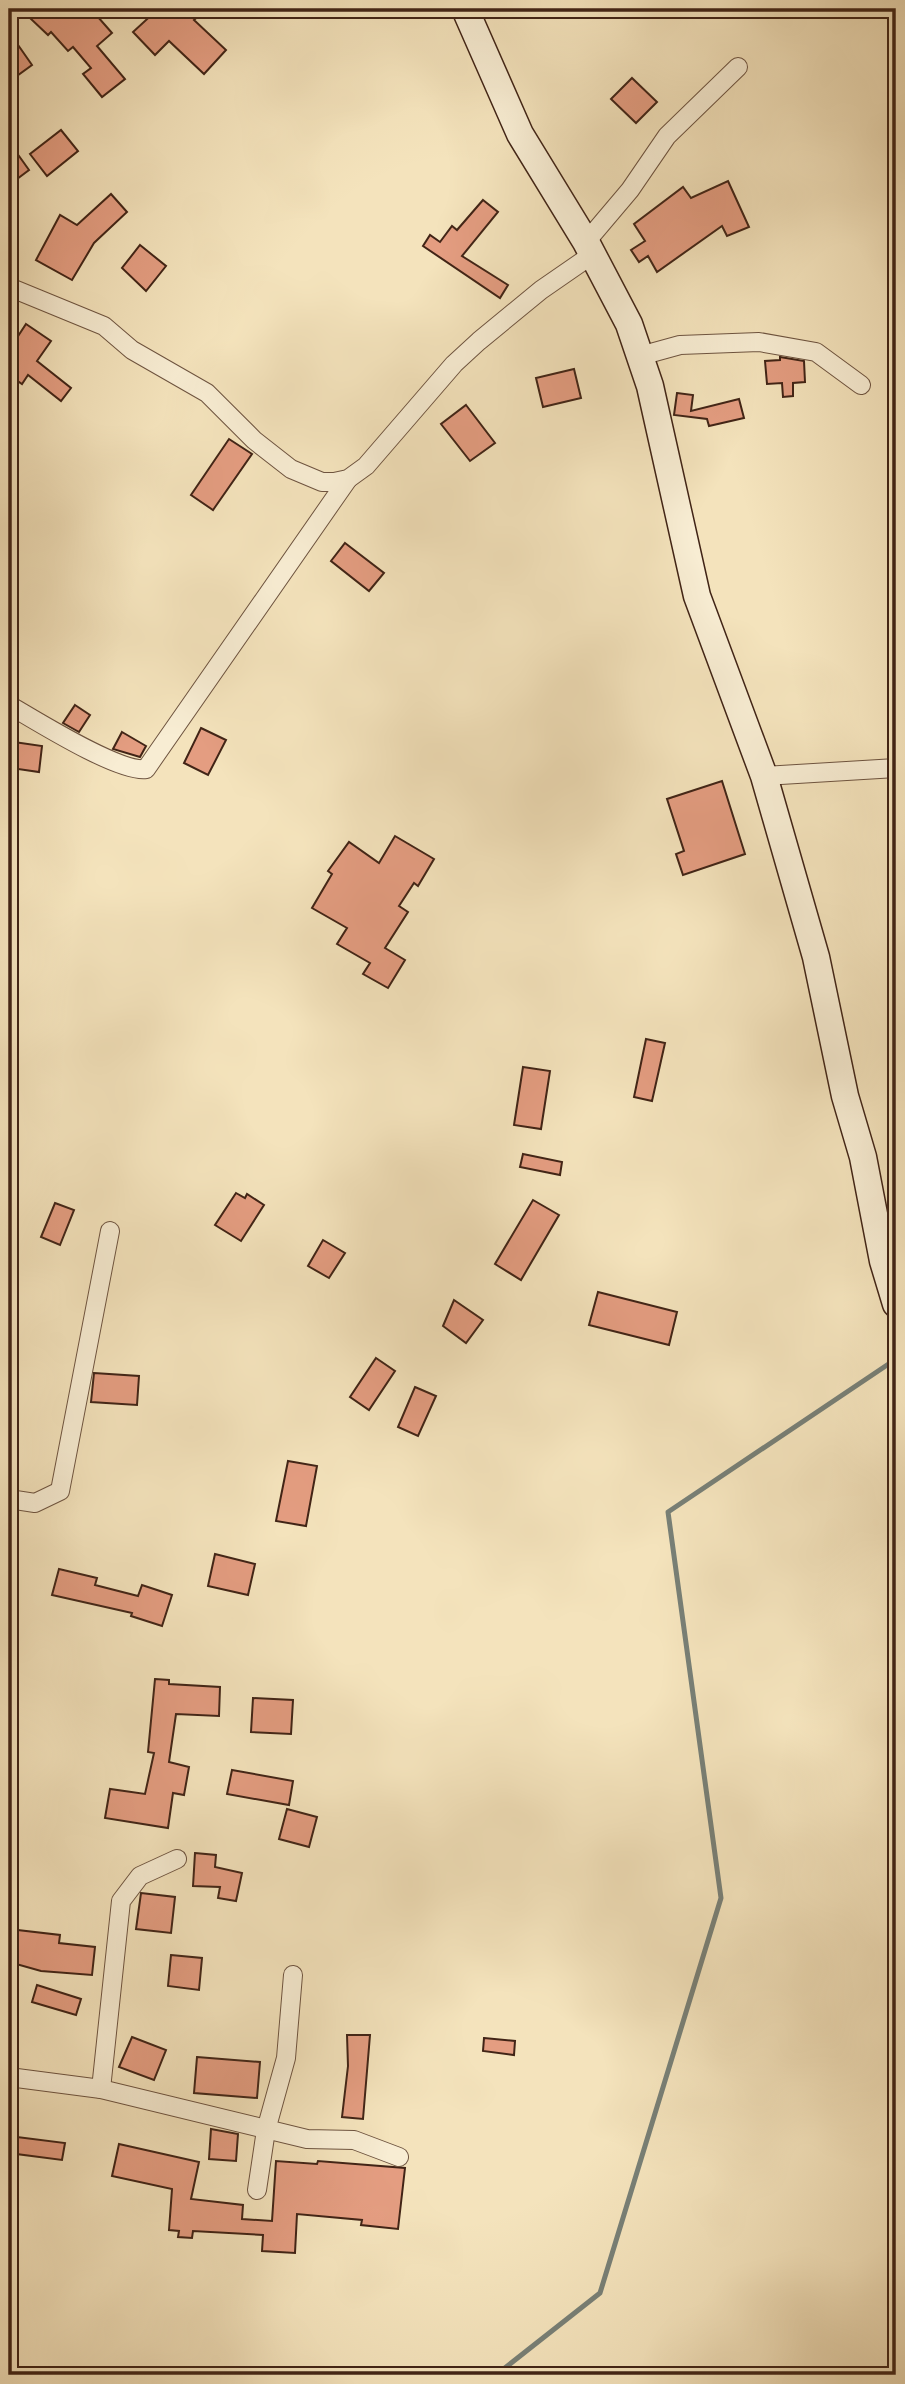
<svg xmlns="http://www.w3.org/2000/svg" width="905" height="2384" font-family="'Sorts Mill Goudy',serif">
<rect width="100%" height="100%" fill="#f4e3bc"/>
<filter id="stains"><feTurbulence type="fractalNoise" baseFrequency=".00286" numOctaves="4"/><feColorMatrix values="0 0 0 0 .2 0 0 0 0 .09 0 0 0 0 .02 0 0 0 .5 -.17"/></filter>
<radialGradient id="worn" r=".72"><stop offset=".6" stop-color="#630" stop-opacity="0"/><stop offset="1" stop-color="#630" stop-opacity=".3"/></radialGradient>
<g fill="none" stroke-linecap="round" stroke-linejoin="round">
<path stroke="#788077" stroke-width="5" d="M 496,2375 L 600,2293 L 721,1898 L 668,1512 L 896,1359"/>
</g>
<g fill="#e49d81" stroke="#412416" stroke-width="2">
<path d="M 40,9 L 91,9 L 112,33 L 97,46 L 125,79 L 102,97 L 83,74 L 91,68 L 73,47 L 68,51 L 51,32 L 48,35 L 31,19 Z"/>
<path d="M 158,9 L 206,9 L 194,20 L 226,50 L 204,74 L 169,41 L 155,55 L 133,32 Z"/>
<path d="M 9,32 L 32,65 L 14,78 L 9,71 Z"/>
<path d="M 632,78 L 657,102 L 636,123 L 611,99 Z"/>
<path d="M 61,130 L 78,151 L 47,176 L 30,154 Z"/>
<path d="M 9,142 L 29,170 L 9,185 Z"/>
<path d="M 728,181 L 749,227 L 727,236 L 722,226 L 657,272 L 648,256 L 639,262 L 631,250 L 645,241 L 634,224 L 683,187 L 691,198 Z"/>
<path d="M 111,194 L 127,212 L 94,243 L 72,280 L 36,260 L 60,215 L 77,225 Z"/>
<path d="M 483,200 L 498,212 L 462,256 L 508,285 L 500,298 L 423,246 L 430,235 L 440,242 L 452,226 L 457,230 Z"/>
<path d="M 140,245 L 166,266 L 146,291 L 122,268 Z"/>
<path d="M 26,324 L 51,341 L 37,361 L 71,388 L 61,401 L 28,375 L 22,384 L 9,375 L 9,350 Z"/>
<path d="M 780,357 L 804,361 L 805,382 L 793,383 L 793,396 L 783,397 L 782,383 L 767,384 L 765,361 L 780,360 Z"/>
<path d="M 574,369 L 581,398 L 543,407 L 536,378 Z"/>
<path d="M 677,393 L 693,395 L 691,411 L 739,399 L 744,418 L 709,426 L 707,419 L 674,415 Z"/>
<path d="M 466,405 L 495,443 L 470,461 L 441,424 Z"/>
<path d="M 229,439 L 252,454 L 213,510 L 191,495 Z"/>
<path d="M 345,543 L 384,573 L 369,591 L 331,561 Z"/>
<path d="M 75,705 L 90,715 L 79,732 L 63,723 Z"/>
<path d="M 201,728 L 226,740 L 208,775 L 184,763 Z"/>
<path d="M 122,732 L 146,746 L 140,757 L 113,749 Z"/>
<path d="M 14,742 L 42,746 L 39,772 L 11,768 Z"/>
<path d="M 722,781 L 745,854 L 683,875 L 676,854 L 684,851 L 667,799 Z"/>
<path d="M 395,836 L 434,859 L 418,886 L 414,883 L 399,906 L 408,912 L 385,948 L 405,960 L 388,988 L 363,974 L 370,963 L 337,944 L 347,928 L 312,908 L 332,874 L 328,871 L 349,842 L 379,863 Z"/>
<path d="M 646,1039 L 665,1043 L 652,1101 L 634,1097 Z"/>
<path d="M 523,1067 L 550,1071 L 541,1129 L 514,1125 Z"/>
<path d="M 523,1154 L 562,1162 L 560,1175 L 520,1167 Z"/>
<path d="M 236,1193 L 245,1198 L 247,1194 L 264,1205 L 241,1241 L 215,1225 Z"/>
<path d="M 533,1200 L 559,1215 L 521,1280 L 495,1264 Z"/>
<path d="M 55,1203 L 74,1210 L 60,1245 L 41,1237 Z"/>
<path d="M 323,1240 L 345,1253 L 329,1278 L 308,1266 Z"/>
<path d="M 598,1292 L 677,1312 L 669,1345 L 589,1325 Z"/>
<path d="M 454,1300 L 483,1320 L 466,1343 L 443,1326 Z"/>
<path d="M 376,1358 L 395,1371 L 369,1410 L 350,1397 Z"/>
<path d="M 94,1373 L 139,1376 L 137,1405 L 91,1402 Z"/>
<path d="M 415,1387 L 436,1396 L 418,1436 L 398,1427 Z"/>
<path d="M 288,1461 L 317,1466 L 306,1526 L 276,1521 Z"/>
<path d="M 215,1554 L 255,1564 L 248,1595 L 208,1586 Z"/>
<path d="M 59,1569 L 97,1578 L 95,1585 L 138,1596 L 142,1585 L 172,1595 L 162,1626 L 131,1616 L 132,1613 L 52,1595 Z"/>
<path d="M 155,1679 L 169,1680 L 169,1684 L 220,1687 L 219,1716 L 176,1714 L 169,1762 L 189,1767 L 184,1795 L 173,1793 L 168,1828 L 105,1818 L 110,1789 L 145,1794 L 154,1753 L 148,1752 Z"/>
<path d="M 253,1698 L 293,1700 L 291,1734 L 251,1732 Z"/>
<path d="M 232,1770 L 293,1781 L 289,1805 L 227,1794 Z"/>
<path d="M 287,1809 L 317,1817 L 309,1847 L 279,1839 Z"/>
<path d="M 195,1853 L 216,1855 L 215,1867 L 242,1873 L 236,1901 L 218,1898 L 220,1887 L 193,1886 Z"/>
<path d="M 141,1893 L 175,1897 L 171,1933 L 136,1929 Z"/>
<path d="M 9,1929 L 60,1935 L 59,1943 L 95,1947 L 92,1975 L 41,1971 L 9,1962 Z"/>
<path d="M 171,1955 L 202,1958 L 199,1990 L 168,1986 Z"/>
<path d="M 37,1985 L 81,1999 L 76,2015 L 32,2002 Z"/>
<path d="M 347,2035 L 370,2035 L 363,2119 L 342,2117 L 348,2066 Z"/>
<path d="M 132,2037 L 166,2050 L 154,2080 L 119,2067 Z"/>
<path d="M 484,2038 L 515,2041 L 514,2055 L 483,2051 Z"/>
<path d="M 197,2057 L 260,2062 L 257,2098 L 194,2093 Z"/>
<path d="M 211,2129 L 238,2134 L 236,2161 L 209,2159 Z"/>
<path d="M 9,2136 L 65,2143 L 62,2160 L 9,2153 Z"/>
<path d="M 119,2144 L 199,2162 L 191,2199 L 243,2205 L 242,2219 L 272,2221 L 276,2161 L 317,2164 L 318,2161 L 405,2168 L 398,2229 L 361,2225 L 362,2220 L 297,2214 L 295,2253 L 262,2251 L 263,2235 L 193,2231 L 192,2238 L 178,2237 L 179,2231 L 169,2230 L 172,2189 L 112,2176 Z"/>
</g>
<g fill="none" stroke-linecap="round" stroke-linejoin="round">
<g stroke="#6e5440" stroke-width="20">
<g id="street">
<path d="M 586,242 L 630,190 L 667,136 L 738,67"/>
<path d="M 9,287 L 104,326 L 132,350 L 207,393 L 254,440 L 291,469 L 322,482 L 334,482 L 348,479 L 366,466 L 454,364 L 479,341 L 541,290 L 593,254"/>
<path d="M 640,356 L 680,345 L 759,342 L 816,352 L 861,385"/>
<path d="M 9,705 C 35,720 119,773 146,769 L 348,479"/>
<path d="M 764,776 L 896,768"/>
<path d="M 9,1499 L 35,1503 L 60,1491 L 110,1231"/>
<path d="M 9,2077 L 101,2089 L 307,2139 L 354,2140 L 399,2157"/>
<path d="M 101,2089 L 121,1901 L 140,1876 L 177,1859"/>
<path d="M 257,2190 L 266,2130 L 286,2058 L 293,1975"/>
</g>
</g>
<g stroke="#412416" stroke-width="29">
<path id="secondary" d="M 465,9 L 520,134 L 586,242 L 629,324 L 650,386 L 697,596 L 764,776 L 816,957 L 845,1096 L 863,1157 L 883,1261 L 896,1304"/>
</g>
<use href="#street" stroke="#f8edd3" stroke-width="18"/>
<use href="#secondary" stroke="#f8edd3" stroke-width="26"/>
</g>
<rect width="905" height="2384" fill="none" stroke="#f4e3bc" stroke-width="35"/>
<rect x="10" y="10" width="884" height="2363" fill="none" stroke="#412416" stroke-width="3.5"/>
<rect x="18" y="18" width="870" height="2349" fill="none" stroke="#412416" stroke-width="2"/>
<rect width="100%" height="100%" filter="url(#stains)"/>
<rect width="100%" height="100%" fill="url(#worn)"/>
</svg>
